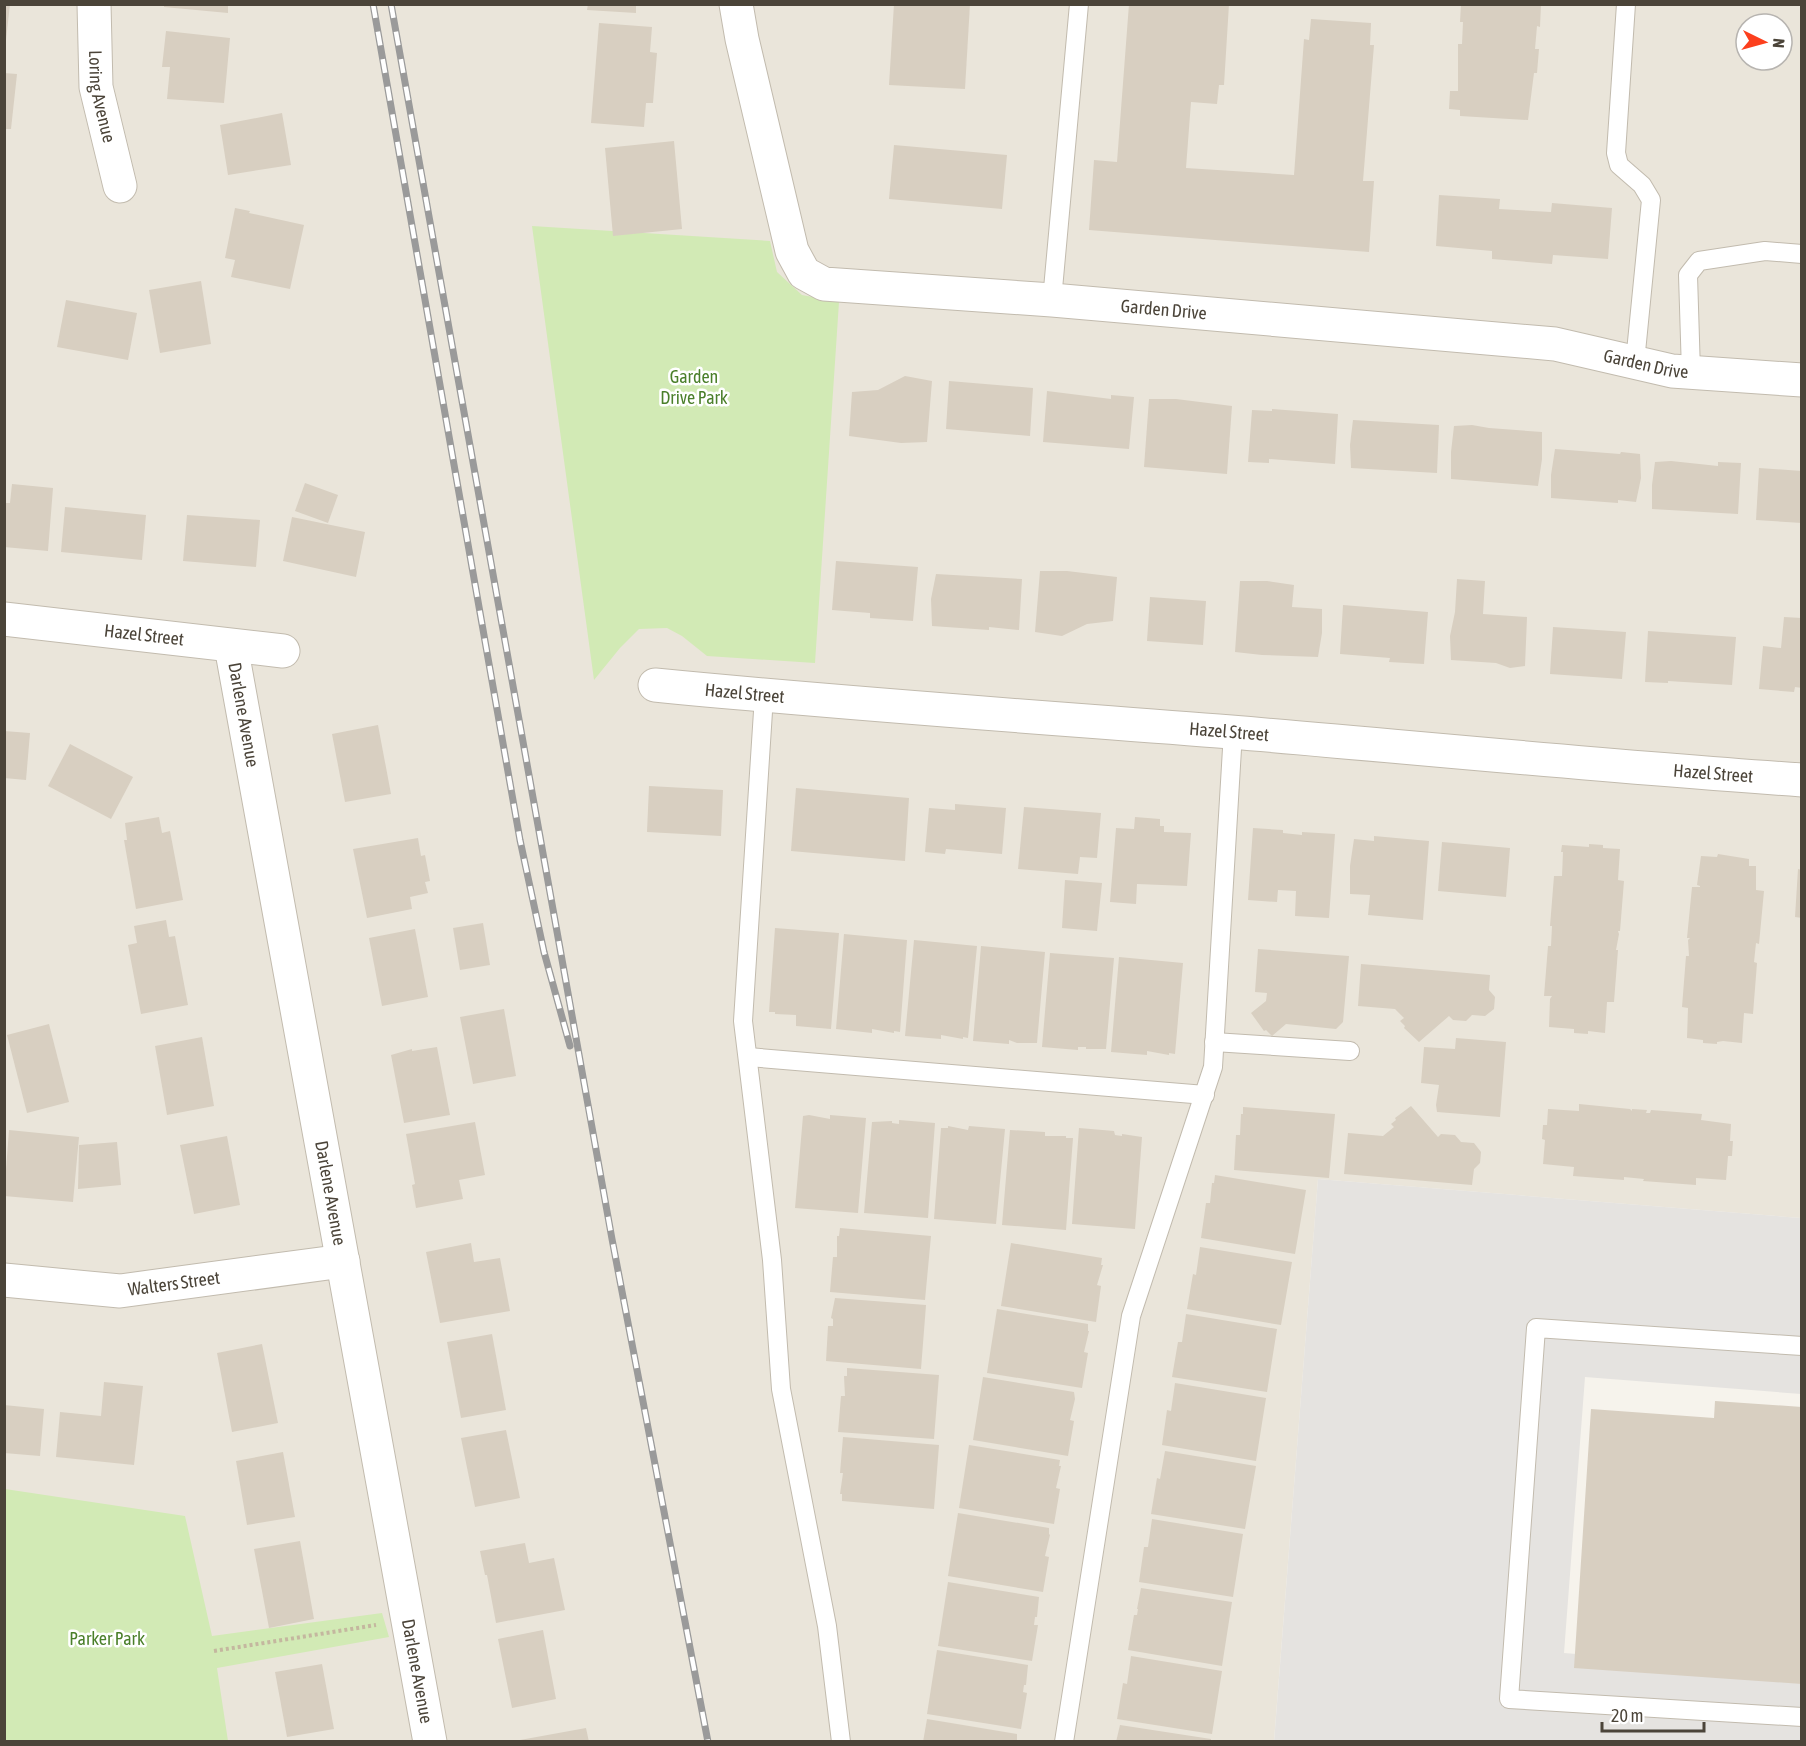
<svg xmlns="http://www.w3.org/2000/svg" width="1806" height="1746" font-family="'Asap Condensed',sans-serif">
<rect width="100%" height="100%" fill="#f6f3ec"/>
<path fill="#eae5da" fill-rule="evenodd" d="M 5,5 L 1801,5 L 1801,1218 L 1318,1179 L 1274,1741 L 5,1742 ZM 1746,24 L 1782,24 L 1782,60 L 1746,60 Z"/>
<g fill="#d2eab5">
<path d="M 532,226 L 770,241 L 777,272 L 802,295 L 839,302 L 815,663 L 707,656 L 682,636 L 667,628 L 639,629 L 620,648 L 594,680 Z"/>
<path d="M 5,1489 L 185,1516 L 212,1636 L 382,1613 L 389,1637 L 217,1668 L 228,1741 L 5,1741 Z"/>
</g>
<path fill="#e5e3e0" d="M 1318,1179 L 1801,1218 L 1801,1394 L 1585,1377 L 1564,1653 L 1801,1672 L 1801,1741 L 1274,1742 Z"/>
<g fill="#d8cfc1">
<path d="M 4,4 L 10,4 L 6,40 L 4,40 Z"/>
<path d="M 164,4 L 228,4 L 228,13 L 164,7 Z"/>
<path d="M 588,4 L 636,4 L 636,13 L 587,10 Z"/>
<path d="M 894,4 L 970,4 L 965,89 L 889,85 Z"/>
<path d="M 1129,4 L 1229,4 L 1224,85 L 1219,85 L 1217,104 L 1191,102 L 1186,168 L 1294,175 L 1304,39 L 1309,40 L 1311,19 L 1371,23 L 1370,45 L 1374,45 L 1363,181 L 1374,181 L 1369,252 L 1089,230 L 1094,160 L 1117,162 Z"/>
<path d="M 1461,4 L 1541,4 L 1540,27 L 1537,26 L 1535,49 L 1539,49 L 1537,73 L 1534,73 L 1528,120 L 1460,116 L 1460,110 L 1449,109 L 1450,91 L 1458,91 L 1458,44 L 1462,44 L 1463,22 L 1460,22 Z"/>
<path d="M 599,23 L 652,27 L 650,52 L 657,53 L 653,103 L 646,103 L 644,127 L 591,123 Z"/>
<path d="M 166,31 L 230,38 L 224,103 L 167,99 L 170,67 L 162,67 Z"/>
<path d="M 4,73 L 17,74 L 11,129 L 4,129 Z"/>
<path d="M 282,113 L 291,165 L 228,175 L 220,125 Z"/>
<path d="M 674,141 L 682,229 L 613,236 L 605,148 Z"/>
<path d="M 894,145 L 1007,155 L 1002,209 L 889,199 Z"/>
<path d="M 1439,195 L 1500,199 L 1499,209 L 1551,212 L 1552,203 L 1612,208 L 1608,259 L 1553,255 L 1552,264 L 1492,259 L 1492,251 L 1436,246 Z"/>
<path d="M 235,208 L 250,211 L 249,213 L 304,225 L 290,289 L 231,277 L 235,260 L 225,258 Z"/>
<path d="M 201,281 L 211,344 L 160,353 L 149,290 Z"/>
<path d="M 66,300 L 137,313 L 128,360 L 57,347 Z"/>
<path d="M 905,376 L 932,381 L 927,442 L 901,443 L 849,436 L 852,392 L 878,390 Z"/>
<path d="M 949,381 L 1033,388 L 1030,436 L 946,429 Z"/>
<path d="M 1047,391 L 1111,399 L 1111,395 L 1134,397 L 1129,449 L 1043,442 Z"/>
<path d="M 1149,399 L 1176,399 L 1232,406 L 1227,474 L 1144,467 Z"/>
<path d="M 1272,409 L 1338,414 L 1335,464 L 1269,459 L 1269,463 L 1248,462 L 1252,410 L 1272,411 Z"/>
<path d="M 1353,420 L 1439,425 L 1437,473 L 1351,468 L 1350,445 Z"/>
<path d="M 1472,425 L 1489,428 L 1542,432 L 1542,459 L 1538,486 L 1451,479 L 1451,452 L 1454,426 Z"/>
<path d="M 1555,449 L 1620,454 L 1621,452 L 1640,454 L 1641,478 L 1636,502 L 1618,500 L 1618,503 L 1551,498 L 1551,475 Z"/>
<path d="M 1671,461 L 1718,466 L 1718,462 L 1741,463 L 1738,514 L 1652,509 L 1652,485 L 1655,462 Z"/>
<path d="M 1759,468 L 1802,471 L 1802,523 L 1756,520 Z"/>
<path d="M 305,483 L 338,495 L 328,523 L 295,511 Z"/>
<path d="M 12,484 L 53,488 L 48,551 L 4,547 L 4,503 L 10,503 Z"/>
<path d="M 65,507 L 146,515 L 142,560 L 61,552 Z"/>
<path d="M 187,515 L 260,520 L 256,567 L 183,561 Z"/>
<path d="M 292,517 L 365,532 L 356,577 L 283,561 Z"/>
<path d="M 836,561 L 918,567 L 913,621 L 870,618 L 870,613 L 832,610 Z"/>
<path d="M 1040,571 L 1067,571 L 1117,577 L 1113,621 L 1087,624 L 1062,636 L 1035,632 Z"/>
<path d="M 936,574 L 1022,579 L 1019,630 L 989,627 L 989,630 L 932,626 L 931,599 Z"/>
<path d="M 1457,579 L 1485,581 L 1483,614 L 1527,617 L 1525,666 L 1510,668 L 1496,663 L 1451,660 L 1450,636 L 1455,612 Z"/>
<path d="M 1240,581 L 1267,581 L 1294,585 L 1292,607 L 1322,609 L 1322,633 L 1318,657 L 1262,655 L 1235,652 Z"/>
<path d="M 1150,597 L 1206,601 L 1203,645 L 1147,641 Z"/>
<path d="M 1343,605 L 1428,612 L 1424,664 L 1389,662 L 1390,658 L 1340,654 Z"/>
<path d="M 1784,617 L 1802,618 L 1802,688 L 1795,687 L 1794,692 L 1759,689 L 1763,646 L 1781,648 Z"/>
<path d="M 1553,627 L 1626,632 L 1622,679 L 1550,674 Z"/>
<path d="M 1648,631 L 1736,637 L 1732,685 L 1668,681 L 1668,683 L 1645,682 Z"/>
<path d="M 378,725 L 391,794 L 345,802 L 332,734 Z"/>
<path d="M 4,731 L 30,733 L 26,780 L 4,778 Z"/>
<path d="M 70,744 L 133,777 L 111,819 L 48,786 Z"/>
<path d="M 649,786 L 723,790 L 721,836 L 647,832 Z"/>
<path d="M 796,788 L 909,798 L 905,861 L 791,851 Z"/>
<path d="M 955,804 L 1006,808 L 1002,854 L 946,849 L 945,854 L 925,852 L 929,808 L 955,810 Z"/>
<path d="M 1024,807 L 1101,813 L 1097,858 L 1080,857 L 1078,874 L 1018,869 Z"/>
<path d="M 159,817 L 162,833 L 170,831 L 183,900 L 136,909 L 124,840 L 127,840 L 125,823 Z"/>
<path d="M 1135,817 L 1160,819 L 1160,826 L 1164,826 L 1164,832 L 1191,833 L 1187,886 L 1137,884 L 1136,904 L 1110,902 L 1116,828 L 1134,829 Z"/>
<path d="M 1253,828 L 1283,830 L 1283,833 L 1302,835 L 1302,832 L 1335,834 L 1329,918 L 1295,916 L 1296,891 L 1278,890 L 1277,902 L 1248,900 Z"/>
<path d="M 1374,836 L 1429,841 L 1423,920 L 1368,915 L 1370,895 L 1350,894 L 1350,866 L 1354,839 L 1374,841 Z"/>
<path d="M 418,838 L 421,856 L 425,855 L 430,881 L 425,882 L 428,893 L 410,897 L 412,909 L 367,918 L 353,849 Z"/>
<path d="M 1442,842 L 1510,848 L 1506,897 L 1438,891 Z"/>
<path d="M 1589,844 L 1603,845 L 1603,848 L 1620,849 L 1618,880 L 1624,881 L 1620,931 L 1618,931 L 1619,934 L 1616,950 L 1618,950 L 1614,1002 L 1607,1002 L 1605,1033 L 1588,1031 L 1588,1034 L 1574,1033 L 1574,1029 L 1549,1027 L 1550,999 L 1552,996 L 1544,996 L 1548,946 L 1551,946 L 1552,926 L 1550,926 L 1554,876 L 1562,876 L 1563,852 L 1561,852 L 1562,845 L 1589,847 Z"/>
<path d="M 1718,854 L 1749,859 L 1749,866 L 1756,866 L 1756,890 L 1764,891 L 1759,944 L 1756,943 L 1754,962 L 1757,963 L 1753,1014 L 1744,1013 L 1742,1043 L 1723,1041 L 1717,1042 L 1717,1044 L 1703,1043 L 1703,1040 L 1687,1038 L 1688,1008 L 1682,1007 L 1686,956 L 1689,956 L 1688,940 L 1690,938 L 1687,938 L 1692,887 L 1700,887 L 1700,886 L 1697,885 L 1701,856 L 1717,857 Z"/>
<path d="M 1798,869 L 1802,870 L 1802,918 L 1795,917 Z"/>
<path d="M 1065,880 L 1102,883 L 1097,931 L 1062,928 Z"/>
<path d="M 166,920 L 169,937 L 175,936 L 188,1005 L 141,1014 L 128,945 L 137,943 L 134,926 Z"/>
<path d="M 483,923 L 490,965 L 460,970 L 453,928 Z"/>
<path d="M 775,928 L 839,933 L 831,1029 L 796,1026 L 796,1015 L 775,1014 L 775,1012 L 769,1012 Z"/>
<path d="M 415,929 L 428,997 L 382,1006 L 369,938 Z"/>
<path d="M 844,934 L 907,940 L 900,1032 L 894,1031 L 894,1033 L 872,1029 L 872,1033 L 836,1029 Z"/>
<path d="M 914,940 L 977,946 L 968,1038 L 963,1037 L 963,1039 L 941,1035 L 941,1039 L 905,1036 Z"/>
<path d="M 981,946 L 1045,952 L 1037,1043 L 1017,1043 L 1009,1040 L 1009,1044 L 973,1041 Z"/>
<path d="M 1258,949 L 1349,956 L 1343,1022 L 1336,1029 L 1286,1024 L 1272,1036 L 1266,1030 L 1264,1031 L 1251,1013 L 1266,1001 L 1267,993 L 1255,992 Z"/>
<path d="M 1050,953 L 1114,958 L 1106,1049 L 1086,1049 L 1086,1047 L 1078,1047 L 1078,1050 L 1042,1047 Z"/>
<path d="M 1119,957 L 1183,963 L 1175,1054 L 1169,1053 L 1169,1055 L 1147,1051 L 1147,1055 L 1111,1052 Z"/>
<path d="M 1361,964 L 1490,975 L 1489,990 L 1495,997 L 1494,1009 L 1485,1016 L 1472,1015 L 1466,1021 L 1453,1020 L 1449,1016 L 1419,1042 L 1404,1028 L 1405,1026 L 1400,1021 L 1404,1018 L 1395,1009 L 1358,1006 Z"/>
<path d="M 504,1009 L 516,1076 L 473,1084 L 460,1017 Z"/>
<path d="M 49,1024 L 69,1102 L 27,1113 L 7,1035 Z"/>
<path d="M 202,1037 L 214,1106 L 167,1115 L 155,1046 Z"/>
<path d="M 1456,1038 L 1506,1042 L 1500,1117 L 1437,1112 L 1436,1105 L 1439,1085 L 1421,1083 L 1424,1047 L 1455,1049 Z"/>
<path d="M 437,1047 L 450,1115 L 404,1123 L 391,1055 L 412,1049 L 412,1051 Z"/>
<path d="M 1579,1104 L 1630,1109 L 1632,1111 L 1632,1109 L 1647,1110 L 1646,1113 L 1650,1113 L 1651,1110 L 1702,1114 L 1701,1120 L 1731,1124 L 1730,1141 L 1733,1141 L 1732,1156 L 1728,1156 L 1726,1180 L 1696,1178 L 1696,1185 L 1643,1181 L 1644,1179 L 1624,1177 L 1624,1180 L 1573,1176 L 1574,1167 L 1543,1164 L 1545,1140 L 1542,1139 L 1543,1125 L 1547,1125 L 1548,1109 L 1579,1111 Z"/>
<path d="M 1411,1106 L 1438,1137 L 1441,1134 L 1455,1135 L 1461,1142 L 1474,1143 L 1481,1152 L 1480,1163 L 1474,1169 L 1472,1185 L 1344,1174 L 1348,1133 L 1383,1136 L 1394,1127 L 1391,1124 L 1396,1120 L 1395,1118 Z"/>
<path d="M 1243,1107 L 1335,1114 L 1329,1178 L 1234,1170 L 1236,1135 L 1240,1135 L 1241,1114 L 1243,1114 Z"/>
<path d="M 809,1115 L 830,1119 L 830,1115 L 866,1118 L 858,1213 L 795,1208 L 803,1116 Z"/>
<path d="M 899,1120 L 935,1123 L 928,1218 L 864,1213 L 872,1122 L 892,1121 L 892,1123 L 899,1124 Z"/>
<path d="M 475,1122 L 485,1175 L 459,1180 L 463,1199 L 416,1208 L 412,1185 L 415,1184 L 406,1134 Z"/>
<path d="M 948,1126 L 968,1130 L 969,1126 L 1005,1129 L 996,1224 L 934,1219 L 941,1128 L 948,1128 Z"/>
<path d="M 1079,1128 L 1114,1131 L 1115,1135 L 1122,1136 L 1122,1134 L 1142,1137 L 1135,1229 L 1072,1224 Z"/>
<path d="M 9,1130 L 79,1137 L 73,1202 L 4,1196 Z"/>
<path d="M 1010,1130 L 1045,1132 L 1045,1136 L 1066,1136 L 1066,1138 L 1073,1138 L 1066,1230 L 1002,1225 Z"/>
<path d="M 227,1136 L 240,1205 L 194,1214 L 180,1145 Z"/>
<path d="M 117,1142 L 121,1185 L 78,1189 L 79,1145 Z"/>
<path d="M 1215,1175 L 1306,1190 L 1295,1254 L 1201,1238 L 1206,1203 L 1210,1203 L 1212,1183 L 1214,1183 Z"/>
<path d="M 840,1228 L 931,1236 L 925,1300 L 830,1292 L 833,1257 L 837,1257 L 837,1236 L 839,1236 Z"/>
<path d="M 471,1243 L 474,1262 L 500,1258 L 510,1311 L 440,1323 L 426,1252 Z"/>
<path d="M 1011,1243 L 1102,1258 L 1101,1265 L 1103,1265 L 1097,1285 L 1101,1286 L 1096,1322 L 1001,1306 Z"/>
<path d="M 1200,1247 L 1292,1262 L 1281,1325 L 1187,1309 L 1193,1274 L 1196,1275 Z"/>
<path d="M 835,1298 L 926,1305 L 921,1369 L 826,1361 L 828,1326 L 833,1326 L 833,1319 L 831,1318 Z"/>
<path d="M 997,1309 L 1088,1324 L 1088,1331 L 1089,1331 L 1084,1352 L 1088,1353 L 1082,1388 L 987,1373 Z"/>
<path d="M 1186,1314 L 1277,1329 L 1267,1392 L 1172,1377 L 1178,1342 L 1182,1342 Z"/>
<path d="M 492,1334 L 506,1410 L 461,1418 L 447,1342 Z"/>
<path d="M 262,1344 L 278,1423 L 232,1432 L 217,1353 Z"/>
<path d="M 847,1368 L 939,1375 L 934,1439 L 838,1432 L 841,1396 L 845,1396 L 844,1376 L 847,1376 Z"/>
<path d="M 983,1377 L 1074,1392 L 1075,1399 L 1070,1420 L 1074,1421 L 1068,1456 L 973,1440 Z"/>
<path d="M 104,1382 L 143,1386 L 134,1465 L 56,1457 L 60,1412 L 101,1416 Z"/>
<path d="M 1175,1383 L 1266,1398 L 1256,1461 L 1162,1445 L 1167,1410 L 1171,1411 Z"/>
<path d="M 1715,1401 L 1802,1407 L 1802,1684 L 1574,1668 L 1591,1409 L 1714,1418 Z"/>
<path d="M 4,1405 L 44,1409 L 40,1456 L 4,1453 Z"/>
<path d="M 506,1430 L 520,1498 L 475,1507 L 461,1438 Z"/>
<path d="M 843,1437 L 939,1445 L 934,1509 L 842,1501 L 842,1494 L 840,1494 L 843,1473 L 840,1473 Z"/>
<path d="M 969,1445 L 1060,1460 L 1059,1466 L 1061,1466 L 1056,1488 L 1060,1489 L 1054,1524 L 959,1508 Z"/>
<path d="M 1165,1451 L 1256,1466 L 1245,1529 L 1151,1514 L 1157,1478 L 1160,1479 Z"/>
<path d="M 283,1452 L 295,1517 L 247,1525 L 236,1461 Z"/>
<path d="M 958,1513 L 1049,1528 L 1049,1534 L 1050,1535 L 1045,1556 L 1049,1557 L 1043,1592 L 948,1576 Z"/>
<path d="M 1152,1519 L 1243,1534 L 1233,1597 L 1139,1582 L 1144,1547 L 1148,1547 Z"/>
<path d="M 300,1541 L 314,1619 L 269,1628 L 254,1549 Z"/>
<path d="M 525,1543 L 529,1563 L 554,1558 L 565,1610 L 496,1623 L 487,1575 L 485,1575 L 480,1551 Z"/>
<path d="M 948,1582 L 1039,1597 L 1037,1617 L 1035,1617 L 1034,1625 L 1038,1625 L 1032,1661 L 938,1646 Z"/>
<path d="M 1141,1588 L 1232,1602 L 1222,1666 L 1128,1650 L 1134,1615 L 1137,1615 L 1138,1609 L 1137,1609 Z"/>
<path d="M 543,1630 L 556,1699 L 512,1708 L 498,1639 Z"/>
<path d="M 937,1650 L 1028,1665 L 1026,1685 L 1024,1685 L 1023,1692 L 1027,1693 L 1021,1729 L 927,1714 Z"/>
<path d="M 1131,1656 L 1222,1671 L 1212,1734 L 1117,1719 L 1123,1683 L 1127,1684 Z"/>
<path d="M 322,1664 L 334,1729 L 287,1737 L 275,1672 Z"/>
<path d="M 927,1719 L 1017,1734 L 1017,1742 L 923,1742 Z"/>
<path d="M 1120,1725 L 1211,1739 L 1211,1742 L 1116,1742 Z"/>
<path d="M 586,1728 L 589,1742 L 520,1742 L 520,1740 Z"/>
</g>
<g fill="none" stroke-linecap="round" stroke-linejoin="round">
<g stroke="#c2bbae" stroke-width="20">
<g id="service">
<path d="M 1626,4 L 1616,153 L 1619,165 L 1642,185 L 1651,200 L 1635,362"/>
<path d="M 1052,300 L 1079,4"/>
<path d="M 1691,372 L 1688,275 L 1699,261 L 1765,251 L 1802,254"/>
<path d="M 764,696 L 743,1021 L 772,1260 L 781,1389 L 827,1626 L 841,1742"/>
<path d="M 1214,1042 L 1350,1051"/>
<path d="M 748,1057 L 1205,1095"/>
<path d="M 1802,1346 L 1536,1328 L 1509,1699 L 1802,1717"/>
<path d="M 1064,1742 L 1131,1316 L 1213,1067 L 1233,732"/>
</g>
</g>
<g stroke="#c2bbae" stroke-width="35">
<g id="minor">
<path id="s1" d="M 94,4 L 96,87 L 120,186"/>
<path id="s2" d="M 736,4 L 742,39 L 792,251 L 804,273 L 824,284 L 1052,300 L 1555,344 L 1672,371 L 1802,380"/>
<path id="s3" d="M 4,619 L 283,651"/>
<path id="s4" d="M 231,646 L 430,1742"/>
<path id="s5" d="M 655,685 C 847,704 1039,717 1231,732 C 1421,748 1611,767 1802,780"/>
<path id="s6" d="M 4,1280 L 120,1291 L 343,1261"/>
</g>
</g>
<path stroke="#c4b79f" stroke-width="4" stroke-dasharray="3 3" stroke-linecap="butt" d="M 214,1651 L 376,1625"/>
<use href="#service" stroke="#fff" stroke-width="18"/>
<use href="#minor" stroke="#fff" stroke-width="33"/>
<g stroke="#9a9a9a" stroke-width="7">
<g id="rail">
<path d="M 373,4 L 520,840 L 544,952 L 570,1046"/>
<path d="M 391,4 L 612,1239 L 708,1742"/>
</g>
</g>
<use href="#rail" stroke="#fff" stroke-width="4.5" stroke-dasharray="14" stroke-linecap="butt"/>
</g>
<g text-anchor="middle" stroke-width="5" stroke-linejoin="round" paint-order="stroke">
<g font-size="18" fill="#4b4439" stroke="#fff">
<text dy="6" stroke="none"><textPath href="#s1" startOffset="93">Loring Avenue</textPath></text>
<text dy="6" stroke="none"><textPath href="#s2" startOffset="642">Garden Drive</textPath></text>
<text dy="6" stroke="none"><textPath href="#s2" startOffset="1128">Garden Drive</textPath></text>
<text dy="6" stroke="none"><textPath href="#s3" startOffset="141">Hazel Street</textPath></text>
<text dy="6" stroke="none"><textPath href="#s5" startOffset="90">Hazel Street</textPath></text>
<text dy="6" stroke="none"><textPath href="#s4" startOffset="70">Darlene Avenue</textPath></text>
<text dy="6" stroke="none"><textPath href="#s5" startOffset="576">Hazel Street</textPath></text>
<text dy="6" stroke="none"><textPath href="#s5" startOffset="1062">Hazel Street</textPath></text>
<text dy="6" stroke="none"><textPath href="#s4" startOffset="556">Darlene Avenue</textPath></text>
<text dy="6" stroke="none"><textPath href="#s6" startOffset="171">Walters Street</textPath></text>
<text dy="6" stroke="none"><textPath href="#s4" startOffset="1042">Darlene Avenue</textPath></text>
</g>
<g font-size="18" fill="#4a7f2a" stroke="#fff">
<text x="694" y="383">Garden<tspan x="694" dy="21">Drive Park</tspan></text>
<text x="107" y="1645">Parker Park</text>
</g>
</g>
<rect width="1806" height="1746" fill="none" stroke="#4b4439" stroke-width="12"/>
<g transform="translate(1764 42) rotate(95)"><circle r="28" fill="#ffffff" stroke="#b7b4b0" stroke-width="1.5"/>
<path d="M0-4.5L10 22L0 15L-10 22Z" fill="#fc3f1d"/>
<text y="-9" font-size="16" font-weight="bold" text-anchor="middle" fill="#4b4439">N</text>
</g>
<path d="M1602 1722v9h102v-9" fill="none" stroke="#4b4439" stroke-width="3"/>
<text x="1611" y="1722" font-size="18" fill="#4b4439" stroke="#ffffff" stroke-width="4.5" paint-order="stroke">20 m</text>
</svg>
